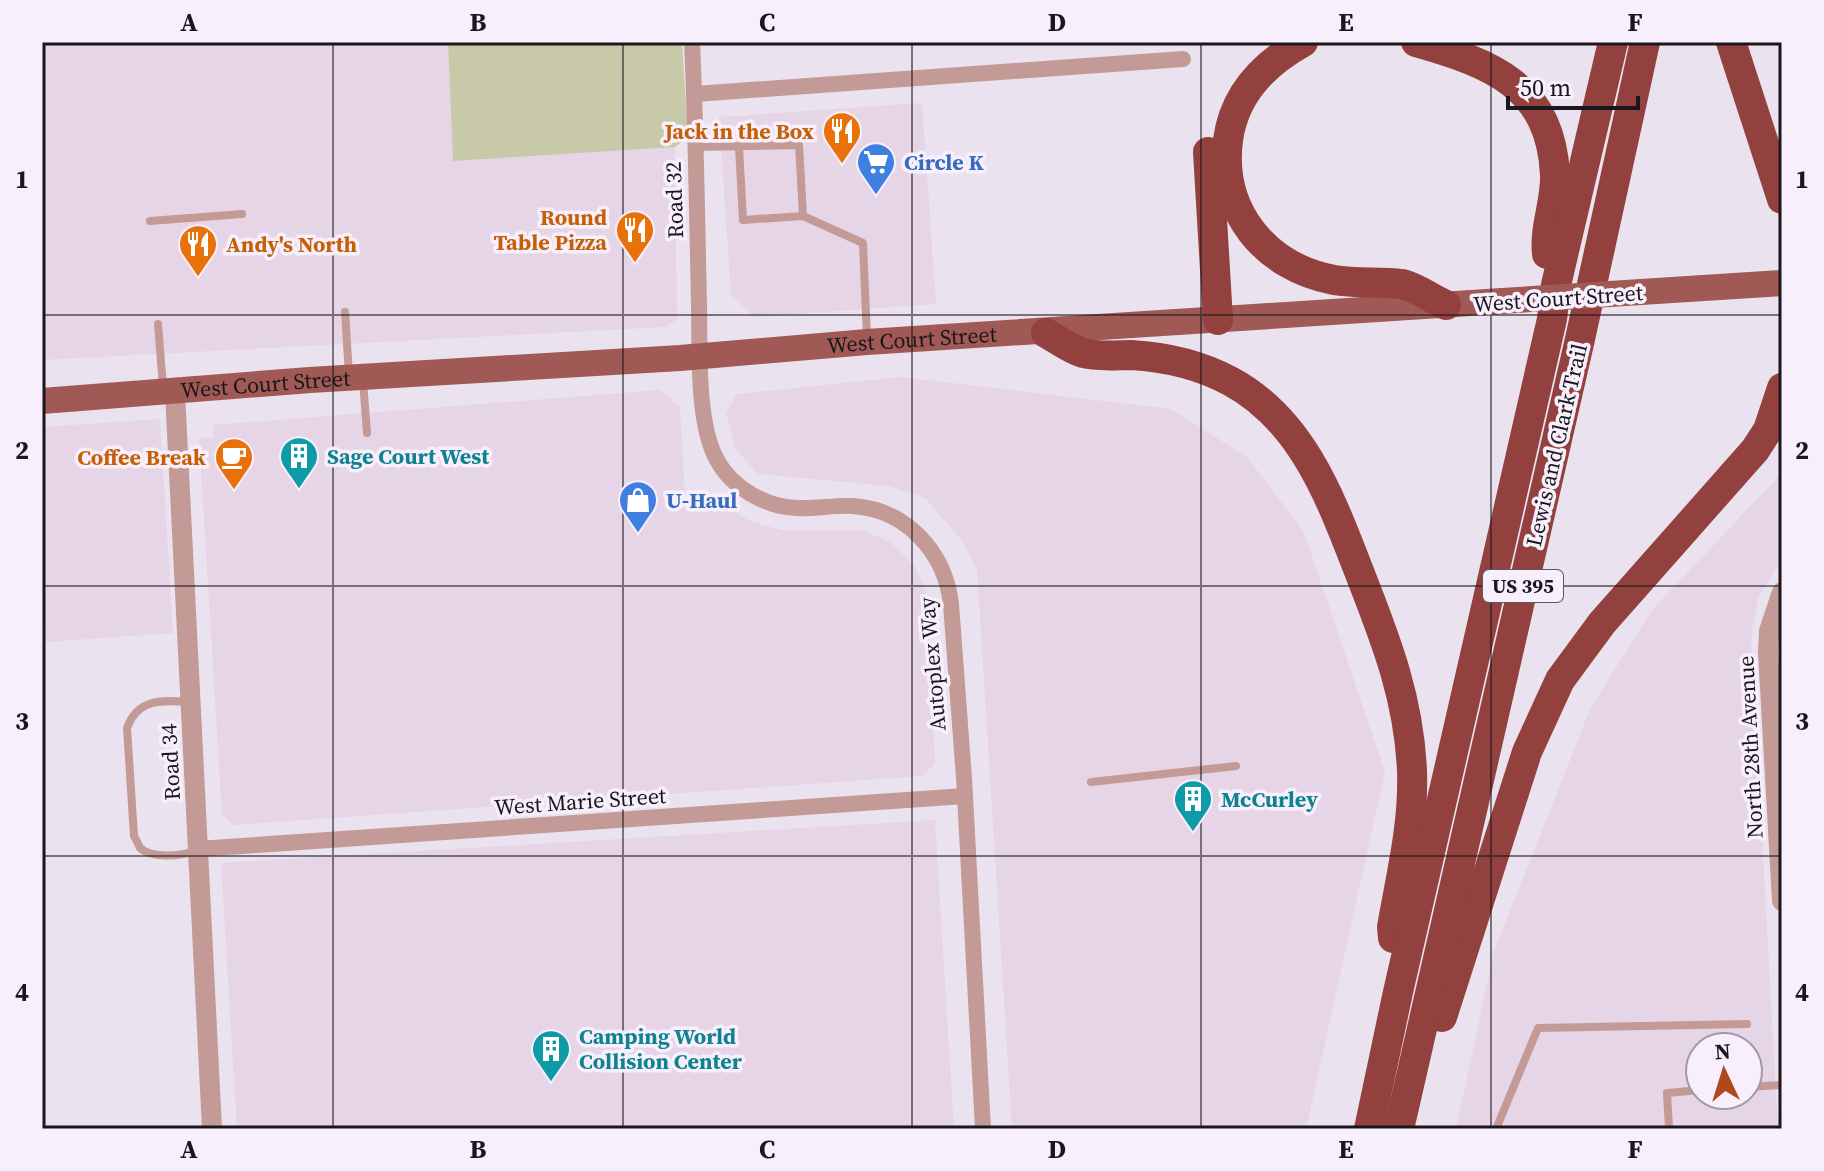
<svg xmlns="http://www.w3.org/2000/svg" width="1824" height="1171" font-family="'Source Serif 4',serif">
<rect width="100%" height="100%" fill="#eae2ee"/>
<g fill="#e6d5e7" fill-rule="evenodd">
<path d="M 42,42 L 448,42 L 453,161 L 675,147 L 677,320 L 665,327 L 42,360 Z"/>
<path d="M 922,103 L 936,304 L 754,317 L 731,294 L 719,117 Z"/>
<path d="M 901,377 L 1171,409 L 1247,457 L 1304,532 L 1385,772 L 1306,1129 L 1012,1129 L 977,570 L 961,539 L 925,498 L 888,486 L 758,474 L 735,448 L 726,413 L 737,394 Z"/>
<path d="M 660,390 L 680,407 L 686,511 L 730,509 L 752,522 L 786,531 L 861,530 L 891,542 L 915,567 L 924,586 L 928,606 L 935,763 L 922,776 L 233,825 L 222,814 L 199,438 L 213,437 L 213,425 Z"/>
<path d="M 160,419 L 173,633 L 46,642 L 42,575 L 42,427 Z"/>
<path d="M 1782,469 L 1782,559 L 1758,598 L 1751,639 L 1778,1129 L 1456,1129 L 1494,951 L 1590,709 L 1653,609 L 1777,478 ZM 1700,1047 L 1748,1047 L 1748,1095 L 1700,1095 Z"/>
<path d="M 935,820 L 954,1129 L 237,1129 L 221,863 Z"/>
</g>
<path fill="#c7c9a9" d="M 448,42 L 682,42 L 688,137 L 675,147 L 453,161 Z"/>
<g fill="none" stroke-linecap="round" stroke-linejoin="round">
<g stroke="#c49a96" stroke-width="8">
<path d="M 696,147 L 799,145 L 803,216 L 863,243 L 867,338"/>
<path d="M 739,147 L 743,220 L 803,216"/>
<path d="M 150,221 L 242,214"/>
<path d="M 345,312 L 349,375"/>
<path d="M 158,324 L 163,387"/>
<path d="M 363,381 L 367,433"/>
<path d="M 190,702 C 162,700 138,698 127,728 L 134,836 C 134,836 140,847 140,848 C 152,859 181,856 195,851"/>
<path d="M 1091,782 L 1236,766"/>
<path d="M 1748,1087 L 1782,1085"/>
<path d="M 1496,1129 L 1538,1028 L 1747,1024"/>
<path d="M 1669,1129 L 1667,1093 L 1700,1090"/>
</g>
<g stroke="#c49a96" stroke-width="16">
<path d="M 692,42 C 696,129 697,217 699,304 C 700,348 696,422 717,460 C 732,488 766,507 797,508 C 816,509 834,505 852,506 C 906,509 945,552 951,604 L 964,778 L 983,1129"/>
<path d="M 695,94 L 1183,59"/>
<path d="M 198,849 L 965,796"/>
</g>
<g stroke="#c49a96" stroke-width="20">
<path d="M 175,393 L 212,1129"/>
<path d="M 1782,592 L 1769,631 L 1768,652 L 1782,901"/>
</g>
<g stroke="#a15955" stroke-width="26">
<path d="M 1641,292 L 1782,283"/>
<path id="s1" d="M 42,401 L 310,380 L 680,358 L 867,342 L 1502,301"/>
</g>
<g stroke="#93413e" stroke-width="30">
<path d="M 1303,42 C 1265,63 1234,94 1228,140 C 1219,211 1265,267 1334,280 C 1356,284 1380,281 1402,284 C 1416,287 1432,299 1446,305"/>
<path d="M 1416,42 C 1490,63 1551,85 1555,175 C 1556,201 1544,228 1547,254"/>
<path d="M 1731,42 L 1782,199"/>
<path d="M 1208,152 L 1218,320"/>
<path d="M 1046,333 C 1057,339 1070,349 1083,353 C 1097,357 1117,355 1131,355 C 1166,357 1200,365 1230,381 C 1305,421 1333,505 1362,579 C 1387,643 1409,700 1412,771 C 1414,824 1401,875 1392,927 L 1393,938"/>
<path d="M 1442,1017 L 1527,752 L 1560,680 L 1602,623 L 1755,450 L 1768,430 L 1782,388"/>
<path d="M 1369,1129 L 1398,992 L 1552,319 L 1556,285 L 1613,42"/>
<path d="M 1399,1129 L 1580,339 L 1645,42"/>
</g>
<path stroke="#a15955" stroke-width="26" d="M 1502,301 L 1641,292"/>
</g>
<path fill="none" stroke="#1a171c" stroke-width="2" stroke-opacity="0.55" d="M 333,42 L 333,1129M 623,42 L 623,1129M 912,42 L 912,1129M 1201,42 L 1201,1129M 1491,42 L 1491,1129M 42,315 L 1782,315M 42,586 L 1782,586M 42,856 L 1782,856"/>
<defs>
<g id="restaurant-pin" transform="scale(2)"><path d="M0 17L-7.5 6A9.5 9.5 0 1 1 7.5 6Z" fill="#e8710a" stroke="#f8effc"/><path d="M-5-6h1v4h1v-4h1v4h1v-4h1v5L-1.5 .5V6h-2V.5L-5-1ZM5-6V6H3V1.5H1.5Q1.5-4 5-6Z" fill="#fff"/></g>
<g id="supermarket-pin" transform="scale(2)"><path d="M0 17L-7.5 6A9.5 9.5 0 1 1 7.5 6Z" fill="#3f7fe0" stroke="#f8effc"/><path d="M-6-5.5h2.5l.6 2H6L4.5 2H-2.5L-4.4-4H-6ZM-1.5 3.2a1.3 1.3 0 1 0 .1 0ZM3 3.2a1.3 1.3 0 1 0 .1 0Z" fill="#fff"/></g>
<g id="building-pin" transform="scale(2)"><path d="M0 17L-7.5 6A9.5 9.5 0 1 1 7.5 6Z" fill="#0f9aa8" stroke="#f8effc"/><path d="M-4-6H4V6H1V3H-1V6H-4ZM-2.5-4.3h1.7v1.8h-1.7ZM.8-4.3h1.7v1.8H.8ZM-2.5-1h1.7V.8h-1.7ZM.8-1h1.7V.8H.8Z" fill="#fff"/></g>
<g id="cafe-pin" transform="scale(2)"><path d="M0 17L-7.5 6A9.5 9.5 0 1 1 7.5 6Z" fill="#e8710a" stroke="#f8effc"/><path d="M-5.5-4.5H6V0H3Q3 3.5 0 3.5H-2.5Q-5.5 3.5-5.5 0ZM3-3.2v2h1.7v-2ZM-6 4.5H4V6H-6Z" fill="#fff"/></g>
<g id="shop-pin" transform="scale(2)"><path d="M0 17L-7.5 6A9.5 9.5 0 1 1 7.5 6Z" fill="#3f7fe0" stroke="#f8effc"/><path d="M-5-2.5h2.3a2.7 3.5 0 0 1 5.4 0H5L5.5 6h-11ZM-1.5-2.5h3a1.5 2.3 0 0 0-3 0Z" fill="#fff"/></g>
</defs>
<g fill-rule="evenodd">
<use href="#restaurant-pin" x="842" y="131"/>
<use href="#supermarket-pin" x="876" y="162"/>
<use href="#restaurant-pin" x="635" y="230"/>
<use href="#restaurant-pin" x="198" y="244"/>
<use href="#building-pin" x="299" y="456"/>
<use href="#cafe-pin" x="234" y="457"/>
<use href="#shop-pin" x="638" y="500"/>
<use href="#building-pin" x="1193" y="799"/>
<use href="#building-pin" x="551" y="1049"/>
</g>
<g text-anchor="middle" stroke-width="7" stroke-linejoin="round" paint-order="stroke">
<rect fill="#f8effc" stroke="#5d585f" stroke-width="2" x="1483" y="570" width="80" height="32" rx="6"/>
<g font-size="20" font-weight="bold" fill="#1a171c">
<text x="1523" y="593">US 395</text>
</g>
<g font-size="22" font-weight="bold" fill="#c56008" stroke="#f8effc" text-anchor="end">
<text x="814" y="139">Jack in the Box</text>
<text x="607" y="225">Round<tspan x="607" dy="25">Table Pizza</tspan></text>
<text x="226" y="252" text-anchor="start">Andy's North</text>
<text x="206" y="465">Coffee Break</text>
</g>
<g font-size="22" font-weight="bold" fill="#366cbe" stroke="#f8effc" text-anchor="start">
<text x="904" y="170">Circle K</text>
<text x="666" y="508">U-Haul</text>
</g>
<g font-size="22" fill="#1a171c" stroke="#f8effc">
<text transform="translate(674 200) rotate(-92)" y="8">Road 32</text>
<text transform="translate(1558 298) rotate(-4)" y="8">West Court Street</text>
<text dy="8" stroke="none"><textPath href="#s1" startOffset="872">West Court Street</textPath></text>
<text dy="8" stroke="none"><textPath href="#s1" startOffset="224">West Court Street</textPath></text>
<text transform="translate(1556 445) rotate(-77)" y="8">Lewis and Clark Trail</text>
<text transform="translate(932 664) rotate(-95)" y="8">Autoplex Way</text>
<text transform="translate(1750 747) rotate(-93)" y="8">North 28th Avenue</text>
<text transform="translate(170 762) rotate(-93)" y="8">Road 34</text>
<text transform="translate(580 801) rotate(-4)" y="8">West Marie Street</text>
</g>
<g font-size="22" font-weight="bold" fill="#0d838f" stroke="#f8effc" text-anchor="start">
<text x="327" y="464">Sage Court West</text>
<text x="1221" y="807">McCurley</text>
<text x="579" y="1044">Camping World<tspan x="579" dy="25">Collision Center</tspan></text>
</g>
</g>
<rect width="1824" height="1171" fill="none" stroke="#f8effc" stroke-width="88"/>
<g transform="translate(1724 1071) rotate(356)"><circle r="38" fill="#f8effc" stroke="#9f99a2" stroke-width="2"/>
<path d="M0-6L14 30L0 20L-14 30Z" fill="#ae491d"/>
<text y="-12" font-size="22" font-weight="bold" text-anchor="middle" fill="#1a171c">N</text>
</g>
<path d="M1508 96v12h130v-12" fill="none" stroke="#1a171c" stroke-width="4"/>
<text x="1520" y="96" font-size="24" fill="#1a171c" stroke="#f8effc" stroke-width="6" paint-order="stroke">50 m</text>
<rect x="44" y="44" width="1736" height="1083" fill="none" stroke="#1a171c" stroke-width="3"/>
<g font-size="26" text-anchor="middle" font-weight="bold" fill="#1a171c">
<text x="189" y="31">A</text>
<text x="478" y="31">B</text>
<text x="767" y="31">C</text>
<text x="1057" y="31">D</text>
<text x="1346" y="31">E</text>
<text x="1635" y="31">F</text>
<text x="22" y="188">1</text>
<text x="1802" y="188">1</text>
<text x="22" y="459">2</text>
<text x="1802" y="459">2</text>
<text x="22" y="730">3</text>
<text x="1802" y="730">3</text>
<text x="22" y="1001">4</text>
<text x="1802" y="1001">4</text>
<text x="189" y="1158">A</text>
<text x="478" y="1158">B</text>
<text x="767" y="1158">C</text>
<text x="1057" y="1158">D</text>
<text x="1346" y="1158">E</text>
<text x="1635" y="1158">F</text>
</g>
</svg>
